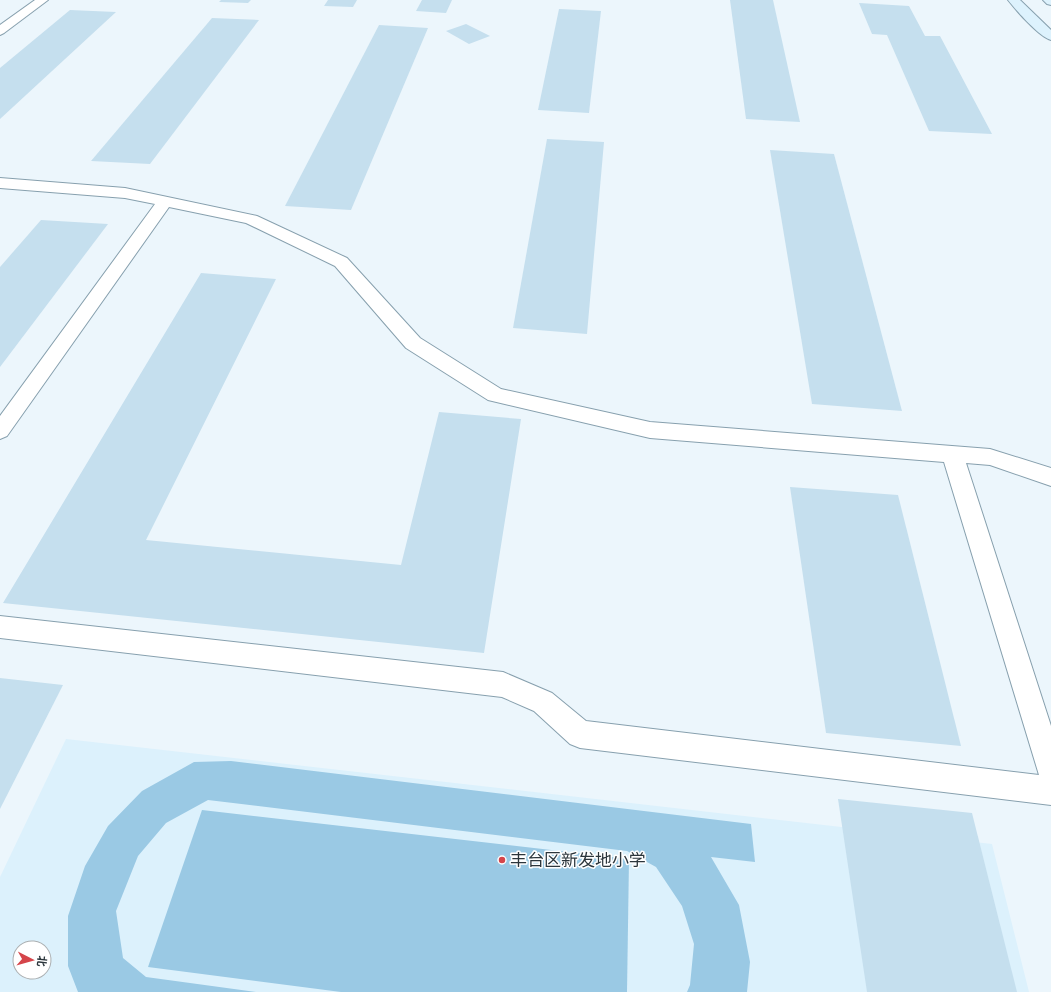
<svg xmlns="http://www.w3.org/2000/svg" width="1051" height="992" font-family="'DejaVu Sans','Noto Sans SC',sans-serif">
<rect width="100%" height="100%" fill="#ecf6fc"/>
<path fill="#dcf1fc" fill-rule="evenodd" d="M 66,739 L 992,844 L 1029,992 L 0,992 L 0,877 ZM 20,948 L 44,948 L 44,972 L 20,972 Z"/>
<g fill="#9ac9e4">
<path d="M 231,761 L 751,824 L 755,862 L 711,857 L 739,905 L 750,962 L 747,992 L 687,992 L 690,985 L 694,944 L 682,906 L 656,867 L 627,851 L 208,800 L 166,823 L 138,856 L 116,911 L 123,958 L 146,977 L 256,992 L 78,992 L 68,966 L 68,916 L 85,866 L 108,826 L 142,791 L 194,762 Z"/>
<path d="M 202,810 L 629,859 L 627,992 L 341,992 L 148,967 Z"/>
</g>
<g fill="#c5dfee">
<path d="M 221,0 L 251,0 L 248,3 L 219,2 Z"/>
<path d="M 328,0 L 357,0 L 353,7 L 324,6 Z"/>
<path d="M 422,0 L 452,0 L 446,13 L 416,11 Z"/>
<path d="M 730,0 L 773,0 L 800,122 L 746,119 Z"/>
<path d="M 859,3 L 909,6 L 925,36 L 940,36 L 992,134 L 929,131 L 887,35 L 872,34 Z"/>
<path d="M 559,9 L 601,11 L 589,113 L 538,110 Z"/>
<path d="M 70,10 L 116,12 L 0,119 L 0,68 Z"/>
<path d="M 212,18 L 259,20 L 150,164 L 91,161 Z"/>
<path d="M 466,24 L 490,36 L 469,44 L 446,31 Z"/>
<path d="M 379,25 L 428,28 L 351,210 L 285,206 Z"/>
<path d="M 547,139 L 604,142 L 587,334 L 513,328 Z"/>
<path d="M 770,150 L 834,154 L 902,411 L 812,404 Z"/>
<path d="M 41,220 L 108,224 L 0,367 L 0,267 Z"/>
<path d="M 201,273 L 276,279 L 146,540 L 401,565 L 439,412 L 521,419 L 484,653 L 3,603 Z"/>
<path d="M 790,487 L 898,495 L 961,746 L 826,733 Z"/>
<path d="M 0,678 L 63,685 L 0,809 Z"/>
<path d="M 838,799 L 972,813 L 1017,992 L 867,992 Z"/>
</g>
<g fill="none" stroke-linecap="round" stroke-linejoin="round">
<g stroke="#87a0ae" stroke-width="2">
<g id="street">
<path d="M 35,0 L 48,0 L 4,33 L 0,35 L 0,25 Z"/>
<path d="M 0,178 L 125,188 L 257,216 L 347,258 L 420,338 L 501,389 L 650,422 L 990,449 L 1051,468 L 1051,486 L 990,465 L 966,463 L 1051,726 L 1051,805 L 580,748 L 570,744 L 534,711 L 502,697 L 0,638 L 0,616 L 503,672 L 552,693 L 586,721 L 1039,775 L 944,462 L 650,438 L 488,400 L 406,348 L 335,266 L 246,223 L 169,207 L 7,436 L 0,439 L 0,416 L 155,204 L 125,198 L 0,188 Z"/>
</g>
</g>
<g stroke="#87a0ae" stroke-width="2">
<g id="secondary">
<path d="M 1008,0 L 1020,0 L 1051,30 L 1051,40 C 1039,37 1016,10 1008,0 Z"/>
<path d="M 1043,0 L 1051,0 L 1051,5 L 1047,4 Z"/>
</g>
</g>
<use href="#street" fill="#fff" fill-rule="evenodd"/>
<use href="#secondary" fill="#ddf2fd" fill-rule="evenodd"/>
</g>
<circle fill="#d5454a" stroke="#fff" stroke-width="1.5" cx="502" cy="860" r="4"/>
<g text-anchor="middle" stroke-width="3" stroke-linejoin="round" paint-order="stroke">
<g font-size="17" fill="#2c363c" stroke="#fff" text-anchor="start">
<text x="510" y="866">丰台区新发地小学</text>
</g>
</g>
<g transform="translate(32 960) rotate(96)"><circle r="19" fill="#ffffff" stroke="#abafb1"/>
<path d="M0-3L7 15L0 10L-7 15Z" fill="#d5454a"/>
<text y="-6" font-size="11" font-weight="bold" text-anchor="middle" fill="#2c363c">北</text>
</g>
</svg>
